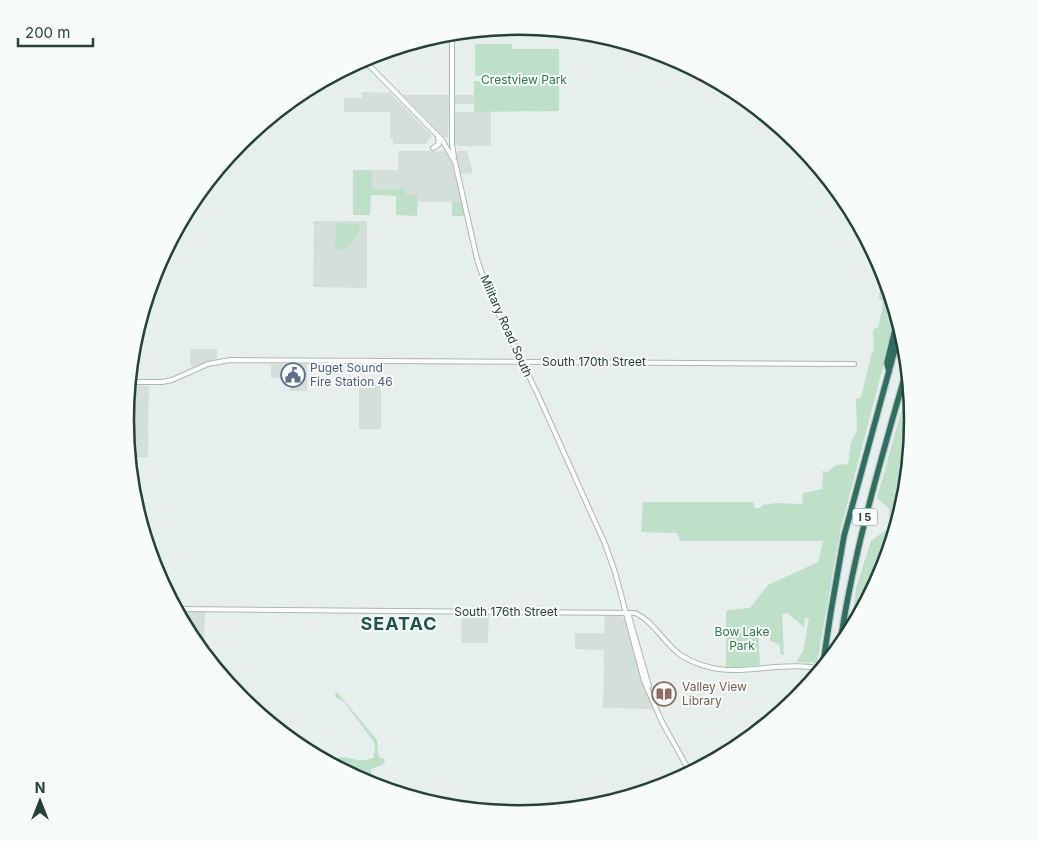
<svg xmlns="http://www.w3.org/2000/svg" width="1039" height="841" font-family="Inter,sans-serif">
<rect width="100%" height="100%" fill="#e6efeb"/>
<g fill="#d4dfda">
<path d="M 362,92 L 390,93 L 432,136 L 427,141 L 427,144 L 393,144 L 393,139 L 390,138 L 390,112 L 344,112 L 344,98 L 362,98 Z"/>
<path d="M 402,95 L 449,95 L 448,138 L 444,137 Z"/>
<rect x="455" y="95" width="19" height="9"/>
<path d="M 455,112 L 491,112 L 491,146 L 458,146 L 455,142 Z"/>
<path d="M 398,151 L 444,151 L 448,154 L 452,164 L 462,202 L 418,202 L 418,195 L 406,195 L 372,189 L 372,170 L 398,170 Z"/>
<path d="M 458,151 L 467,151 L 473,173 L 461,174 L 456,155 Z"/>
<path d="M 314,221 L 367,221 L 367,288 L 313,287 Z"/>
<path d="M 190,349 L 217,349 L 217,358 L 193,367 L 190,364 Z"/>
<path d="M 273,364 L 306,364 L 307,365 L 307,391 L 290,391 L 290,378 L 271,378 L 271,365 Z"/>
<rect x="359" y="384" width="22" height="45"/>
<path d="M 129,385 L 149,386 L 148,457 L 129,457 L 125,420 Z"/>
<path d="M 177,612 L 205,612 L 204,654 L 192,639 Z"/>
<path d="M 462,614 L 489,614 L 488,643 L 461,643 Z"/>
<path d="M 605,615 L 618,615 L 624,618 L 643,684 L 653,709 L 603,708 L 604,650 L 575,649 L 575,633 L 604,633 Z"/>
</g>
<g fill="#bfe0c8">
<path d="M 475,44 L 512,44 L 512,49 L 559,49 L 559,111 L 474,112 L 474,81 L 489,81 L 488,76 L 475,76 Z"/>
<path d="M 353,170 L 372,170 L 372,189 L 406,189 L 406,195 L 418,195 L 417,216 L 396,215 L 396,196 L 371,195 L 370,215 L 353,215 Z"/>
<path d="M 452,202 L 462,202 L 464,216 L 452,216 Z"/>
<path d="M 336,223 L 360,224 C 359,238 350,249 335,250 Z"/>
<path d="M 883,268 L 897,313 L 840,532 L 817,663 L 796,662 L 803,651 L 809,618 L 805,618 L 804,627 L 787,613 L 782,614 L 784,655 L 781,655 L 779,644 L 770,641 L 770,629 L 758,630 L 760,665 L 726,668 L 726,613 L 727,610 L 750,608 L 768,585 L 818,562 L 823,541 L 680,541 L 677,533 L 641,532 L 643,502 L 753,502 L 755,508 L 761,508 L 762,505 L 777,503 L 802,504 L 803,493 L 822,489 L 823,474 L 821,471 L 827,472 L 836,465 L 848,464 L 851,443 L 857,430 L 856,399 L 861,397 L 872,352 L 874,351 L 873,331 L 875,328 L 878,328 L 883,305 L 882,300 L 879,299 Z"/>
<path d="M 910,380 L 914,421 L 906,498 L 884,572 L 850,635 L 856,588 L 871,541 L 887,529 L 889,519 L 889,509 L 877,498 Z"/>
<path d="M 337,692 L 377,740 L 378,754 L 380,758 L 385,759 C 385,767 377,766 371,769 L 372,786 L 332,765 C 334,762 337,758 341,757 C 352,756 358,764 373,758 L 375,751 L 374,742 L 344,702 L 336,697 L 335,693 Z"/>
</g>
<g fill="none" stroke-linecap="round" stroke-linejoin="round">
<g stroke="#a4bbb3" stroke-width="6">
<g id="secondary">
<path d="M 452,33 L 452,144 L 454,157"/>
<path d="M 363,59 L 442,140 L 455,162 L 477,259 L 488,292 L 538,395 L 605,544 L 615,572 L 644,681 L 662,722 L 691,774"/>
<path d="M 433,148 L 439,144 L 438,138"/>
<path d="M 129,382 L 162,382 L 172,380 L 208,364 L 230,360 L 854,364"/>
<path d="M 176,609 L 635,613 C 653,620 665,645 682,656 C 727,683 763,662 810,667"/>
<path d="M 629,616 L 649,686"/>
</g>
</g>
<g stroke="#c2cac8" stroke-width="8">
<g id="highway">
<path d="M 889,371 L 887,363 L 898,317"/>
<path d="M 839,650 C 853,553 881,459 908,365"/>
<path d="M 822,670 L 831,611 L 844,536 L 901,327"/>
</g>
</g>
<use href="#secondary" stroke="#fff" stroke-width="4"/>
<use href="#highway" stroke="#2f6f62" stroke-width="5.5"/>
<g stroke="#a4bbb3" stroke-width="6" stroke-linecap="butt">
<path id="secondary-bridge" d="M 810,667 L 823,669"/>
</g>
<use href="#secondary-bridge" stroke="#fff" stroke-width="4"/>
</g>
<defs>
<g id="civic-ring" transform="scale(1.25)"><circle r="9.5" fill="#f7fbf9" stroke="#5c6f8a" stroke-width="1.5"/><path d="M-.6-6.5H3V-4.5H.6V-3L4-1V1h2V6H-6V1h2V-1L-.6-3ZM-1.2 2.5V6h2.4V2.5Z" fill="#5c6f8a"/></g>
<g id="library-ring" transform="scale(1.25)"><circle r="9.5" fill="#f7fbf9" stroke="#8d6e63" stroke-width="1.5"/><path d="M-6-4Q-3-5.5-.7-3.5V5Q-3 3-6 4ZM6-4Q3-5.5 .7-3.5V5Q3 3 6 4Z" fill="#8d6e63"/></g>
</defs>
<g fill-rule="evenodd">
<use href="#civic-ring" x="293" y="375"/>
<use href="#library-ring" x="664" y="694"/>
</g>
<g text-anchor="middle" stroke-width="4" stroke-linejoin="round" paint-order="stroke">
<rect fill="#f7fbf9" stroke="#637a73" stroke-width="1" x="852.5" y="508.5" width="25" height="17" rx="4"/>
<g font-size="11" font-weight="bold" fill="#24423a">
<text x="865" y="521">I 5</text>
</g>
<g font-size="12" fill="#2d7a4b" stroke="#f7fbf9">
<text x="524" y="84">Crestview Park</text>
<text x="742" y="636">Bow Lake<tspan x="742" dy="14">Park</tspan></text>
</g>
<g font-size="12" fill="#24423a" stroke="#f7fbf9">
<text transform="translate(506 326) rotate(66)" y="4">Military Road South</text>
<text x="594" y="366">South 170th Street</text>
<text x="506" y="616">South 176th Street</text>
</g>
<g font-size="12" fill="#4e5e75" stroke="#f7fbf9" text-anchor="start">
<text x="310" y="372">Puget Sound<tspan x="310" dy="14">Fire Station 46</tspan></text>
</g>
<g font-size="12" fill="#785e54" stroke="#f7fbf9" text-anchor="start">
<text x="682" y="691">Valley View<tspan x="682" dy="14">Library</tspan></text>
</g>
<g font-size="18" font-weight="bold" letter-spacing="1" fill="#1f5548" stroke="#f7fbf9">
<text x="399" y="630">SEATAC</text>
</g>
</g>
<path d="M0 0H1039V841H0ZM134 420a385 385 0 1 1 770 0a385 385 0 1 1-770 0Z" fill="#f7fbf9" fill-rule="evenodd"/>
<path fill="none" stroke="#24423a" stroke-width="2.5" d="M134 420a385 385 0 1 1 770 0a385 385 0 1 1-770 0Z"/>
<g transform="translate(40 801)" stroke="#f7fbf9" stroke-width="4" paint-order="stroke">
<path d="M0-4L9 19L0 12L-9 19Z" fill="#24423a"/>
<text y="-8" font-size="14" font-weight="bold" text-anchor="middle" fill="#24423a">N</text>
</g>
<path d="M18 38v8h75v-8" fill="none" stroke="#24423a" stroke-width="2.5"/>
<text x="25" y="38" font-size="15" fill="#24423a" stroke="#f7fbf9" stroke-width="4" paint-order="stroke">200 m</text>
</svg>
